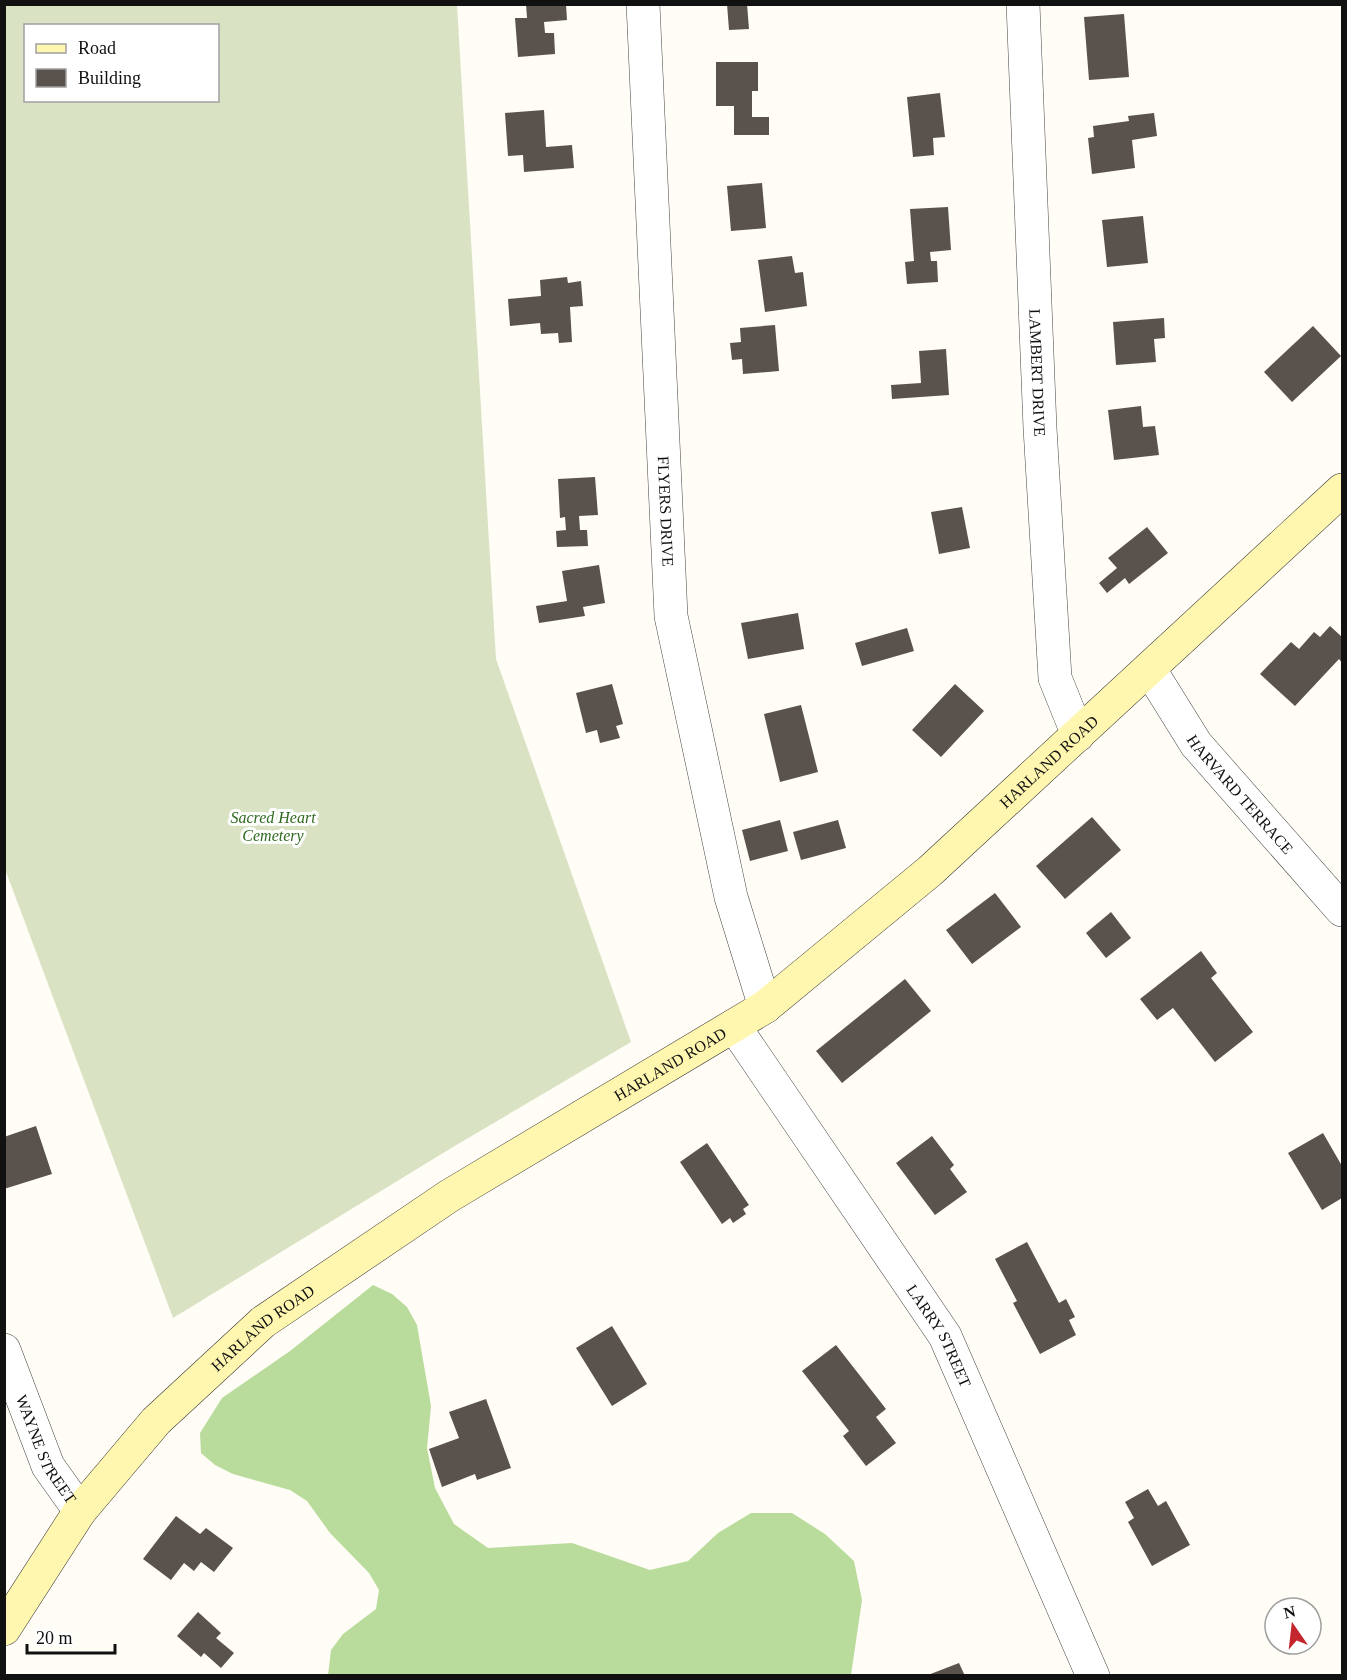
<svg xmlns="http://www.w3.org/2000/svg" width="1347" height="1680" font-family="Georgia,serif">
<rect width="100%" height="100%" fill="#fffdf5"/>
<path fill="#b9dc9c" d="M 373,1285 L 392,1294 L 407,1307 L 417,1325 L 431,1406 L 427,1448 L 435,1488 L 454,1524 L 488,1548 L 572,1543 L 650,1570 L 688,1561 L 718,1533 L 751,1513 L 792,1513 L 825,1534 L 854,1561 L 862,1600 L 851,1675 L 328,1675 L 331,1650 L 343,1634 L 376,1609 L 379,1590 L 369,1573 L 330,1533 L 307,1501 L 290,1490 L 233,1474 L 215,1465 L 201,1453 L 200,1433 L 222,1398 L 290,1351 Z"/>
<path fill="#d9e3c4" fill-rule="evenodd" d="M 5,4 L 457,5 L 496,659 L 631,1042 L 453,1147 L 173,1318 L 5,869 ZM 26,26 L 218,26 L 218,100 L 26,100 Z"/>
<g fill="#5a524d">
<path d="M 526,4 L 566,4 L 567,20 L 544,22 L 545,33 L 554,33 L 555,54 L 518,57 L 515,18 L 527,18 Z"/>
<path d="M 727,4 L 747,4 L 749,29 L 729,30 Z"/>
<path d="M 1124,14 L 1129,77 L 1089,80 L 1084,17 Z"/>
<path d="M 716,62 L 758,62 L 758,91 L 752,91 L 752,117 L 769,117 L 769,135 L 734,135 L 734,106 L 716,106 Z"/>
<path d="M 940,93 L 945,137 L 933,138 L 934,155 L 913,157 L 907,97 Z"/>
<path d="M 544,110 L 546,147 L 572,145 L 574,168 L 524,172 L 523,155 L 508,156 L 505,113 Z"/>
<path d="M 1154,113 L 1157,136 L 1132,140 L 1135,168 L 1092,174 L 1088,138 L 1094,137 L 1093,126 L 1129,121 L 1128,116 Z"/>
<path d="M 762,183 L 766,228 L 731,231 L 727,186 Z"/>
<path d="M 948,207 L 951,250 L 930,252 L 931,261 L 937,261 L 938,282 L 907,284 L 905,262 L 914,261 L 910,209 Z"/>
<path d="M 1143,216 L 1148,263 L 1107,267 L 1102,220 Z"/>
<path d="M 792,256 L 795,273 L 803,272 L 807,306 L 765,312 L 758,260 Z"/>
<path d="M 567,277 L 568,283 L 581,281 L 583,306 L 570,307 L 572,342 L 559,343 L 558,333 L 541,334 L 540,323 L 510,326 L 508,299 L 541,296 L 540,280 Z"/>
<path d="M 1164,318 L 1165,338 L 1154,339 L 1156,362 L 1116,365 L 1113,322 Z"/>
<path d="M 775,325 L 779,371 L 743,374 L 742,359 L 732,360 L 730,343 L 741,342 L 740,328 Z"/>
<path d="M 1313,326 L 1341,356 L 1292,402 L 1264,372 Z"/>
<path d="M 946,349 L 949,395 L 892,399 L 891,385 L 921,383 L 919,351 Z"/>
<path d="M 1141,406 L 1143,427 L 1155,426 L 1159,455 L 1114,460 L 1108,410 Z"/>
<path d="M 595,477 L 598,515 L 579,516 L 580,530 L 587,530 L 588,546 L 557,547 L 556,531 L 566,530 L 565,517 L 560,518 L 558,479 Z"/>
<path d="M 962,507 L 970,548 L 939,554 L 931,512 Z"/>
<path d="M 1147,527 L 1168,553 L 1129,584 L 1125,578 L 1107,593 L 1099,583 L 1117,568 L 1108,558 Z"/>
<path d="M 599,565 L 605,603 L 583,607 L 585,616 L 539,623 L 536,606 L 567,601 L 562,571 Z"/>
<path d="M 798,613 L 804,649 L 748,659 L 741,623 Z"/>
<path d="M 1330,626 L 1342,637 L 1342,663 L 1339,659 L 1295,706 L 1260,674 L 1291,642 L 1299,649 L 1314,632 L 1320,637 Z"/>
<path d="M 907,628 L 914,651 L 862,666 L 855,643 Z"/>
<path d="M 612,684 L 623,724 L 616,726 L 620,738 L 600,743 L 597,730 L 586,733 L 576,693 Z"/>
<path d="M 955,684 L 984,711 L 941,757 L 912,730 Z"/>
<path d="M 801,705 L 818,772 L 780,782 L 764,714 Z"/>
<path d="M 1092,817 L 1121,850 L 1065,899 L 1036,866 Z"/>
<path d="M 780,820 L 788,851 L 750,861 L 742,830 Z"/>
<path d="M 838,820 L 846,848 L 801,860 L 793,832 Z"/>
<path d="M 995,893 L 1021,927 L 972,964 L 946,930 Z"/>
<path d="M 1111,912 L 1131,938 L 1106,958 L 1086,933 Z"/>
<path d="M 1201,951 L 1217,973 L 1211,978 L 1253,1032 L 1215,1062 L 1173,1008 L 1157,1020 L 1140,999 Z"/>
<path d="M 905,979 L 931,1011 L 842,1083 L 816,1051 Z"/>
<path d="M 36,1126 L 52,1174 L 4,1189 L 4,1137 Z"/>
<path d="M 1323,1133 L 1342,1166 L 1342,1198 L 1322,1210 L 1288,1153 Z"/>
<path d="M 932,1136 L 954,1165 L 950,1169 L 967,1192 L 935,1215 L 896,1163 Z"/>
<path d="M 707,1143 L 749,1205 L 743,1209 L 746,1214 L 733,1223 L 730,1218 L 722,1224 L 680,1162 Z"/>
<path d="M 1027,1242 L 1059,1303 L 1066,1299 L 1075,1317 L 1069,1320 L 1076,1335 L 1040,1354 L 1013,1303 L 1017,1301 L 995,1259 Z"/>
<path d="M 612,1326 L 647,1384 L 612,1406 L 576,1348 Z"/>
<path d="M 836,1345 L 886,1409 L 876,1417 L 896,1443 L 866,1466 L 843,1436 L 849,1431 L 802,1371 Z"/>
<path d="M 486,1399 L 511,1468 L 477,1480 L 475,1474 L 442,1487 L 429,1449 L 459,1438 L 449,1412 Z"/>
<path d="M 1148,1489 L 1158,1506 L 1166,1501 L 1190,1545 L 1152,1566 L 1128,1522 L 1134,1518 L 1125,1502 Z"/>
<path d="M 176,1516 L 200,1534 L 206,1528 L 233,1548 L 214,1572 L 201,1562 L 194,1571 L 184,1563 L 171,1580 L 143,1559 Z"/>
<path d="M 198,1612 L 221,1633 L 216,1638 L 234,1653 L 221,1668 L 204,1653 L 201,1657 L 177,1636 Z"/>
<path d="M 959,1663 L 965,1676 L 928,1676 L 928,1675 Z"/>
</g>
<g fill="none" stroke-linecap="round" stroke-linejoin="round">
<g stroke="#444" stroke-width="34">
<g id="minor">
<path id="s1" d="M 643,4 L 671,616 L 731,897 L 765,1007"/>
<path id="s2" d="M 1023,4 L 1040,428 L 1055,678 L 1078,735"/>
<path id="s3" d="M 1150,670 L 1196,744 L 1342,910"/>
<path id="s4" d="M 734,1026 L 945,1336 L 1093,1676"/>
<path id="s5" d="M 4,1350 L 48,1466 L 80,1511"/>
</g>
</g>
<g stroke="#333" stroke-width="34">
<g id="secondary">
<path id="s6" d="M 4,1629 L 80,1511 L 156,1421 L 263,1322 L 449,1196 L 765,1007 L 930,871 L 1342,490"/>
</g>
</g>
<use href="#minor" stroke="#fff" stroke-width="33"/>
<use href="#secondary" stroke="#fff6b0" stroke-width="33"/>
</g>
<g text-anchor="middle" stroke-width="6" stroke-linejoin="round" paint-order="stroke">
<g font-size="16" fill="#111" stroke="#fff">
<text dy="6" stroke="none"><textPath href="#s2" startOffset="369">LAMBERT DRIVE</textPath></text>
<text dy="6" stroke="none"><textPath href="#s1" startOffset="508">FLYERS DRIVE</textPath></text>
<text dy="6" stroke="none"><textPath href="#s6" startOffset="1372">HARLAND ROAD</textPath></text>
<text dy="6" stroke="none"><textPath href="#s3" startOffset="154">HARVARD TERRACE</textPath></text>
<text dy="6" stroke="none"><textPath href="#s6" startOffset="886">HARLAND ROAD</textPath></text>
<text dy="6" stroke="none"><textPath href="#s6" startOffset="400">HARLAND ROAD</textPath></text>
<text dy="6" stroke="none"><textPath href="#s4" startOffset="372">LARRY STREET</textPath></text>
<text dy="6" stroke="none"><textPath href="#s5" startOffset="108">WAYNE STREET</textPath></text>
</g>
<g font-size="16" font-style="italic" fill="#2f6b1f" stroke="#fff">
<text x="273" y="823">Sacred Heart<tspan x="273" dy="18">Cemetery</tspan></text>
</g>
</g>
<rect width="1347" height="1680" fill="none" stroke="#111111" stroke-width="12"/>
<rect x="24" y="24" width="195" height="78" fill="#ffffff" stroke="#a0a0a0" stroke-width="1.5"/>
<rect x="36" y="44" width="30" height="9" fill="#fff6b0" stroke="#a0a0a0" stroke-width="1.5"/>
<text x="78" y="54" font-size="18" fill="#111111">Road</text>
<rect x="36" y="69" width="30" height="18" fill="#5a524d" stroke="#a0a0a0" stroke-width="1.5"/>
<text x="78" y="84" font-size="18" fill="#111111">Building</text>
<g transform="translate(1293 1626) rotate(346)"><circle r="28" fill="#ffffff" stroke="#a0a0a0" stroke-width="1.5"/>
<path d="M0-4.5L10 22L0 15L-10 22Z" fill="#c4262e"/>
<text y="-9" font-size="16" font-weight="bold" text-anchor="middle" fill="#111111">N</text>
</g>
<path d="M27 1644v9h88v-9" fill="none" stroke="#111111" stroke-width="3"/>
<text x="36" y="1644" font-size="18" fill="#111111" stroke="#ffffff" stroke-width="4.5" paint-order="stroke">20 m</text>
</svg>
